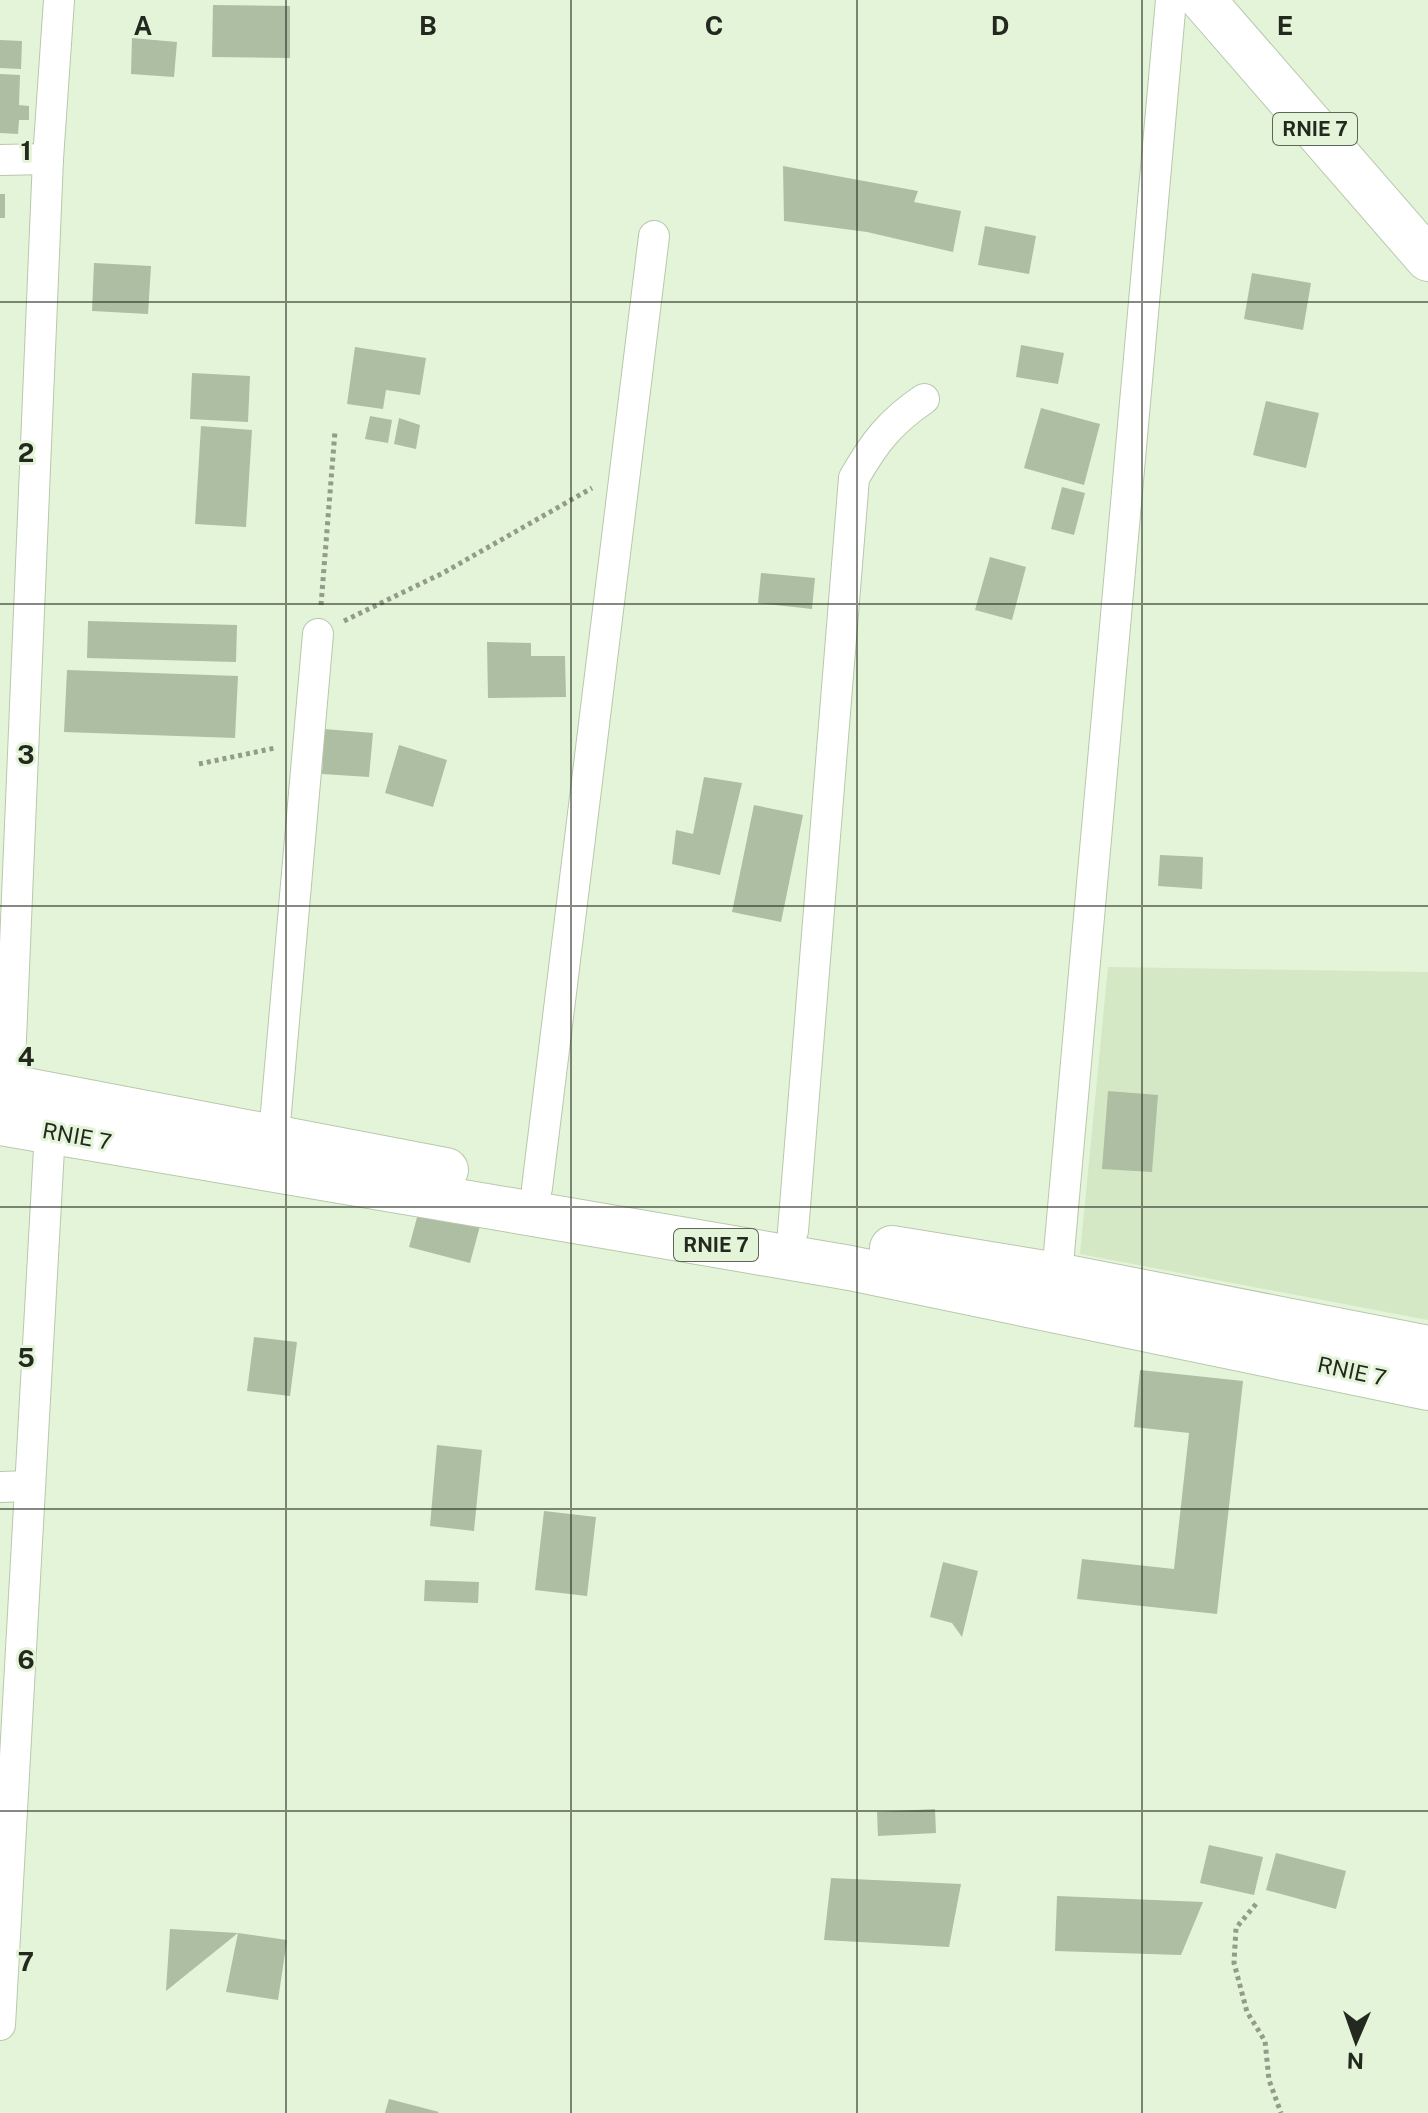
<svg xmlns="http://www.w3.org/2000/svg" width="1428" height="2113" font-family="'Public Sans',sans-serif">
<rect width="100%" height="100%" fill="#e4f4d8"/>
<path fill="#d4e8c5" d="M 1108,967 L 1428,972 L 1428,1320 L 1080,1254 Z"/>
<g fill="#aebea2">
<path d="M 213,5 L 290,6 L 290,58 L 212,57 Z"/>
<path d="M 132,38 L 177,42 L 174,77 L 131,74 Z"/>
<path d="M 0,40 L 22,41 L 21,69 L 0,68 Z"/>
<path d="M 0,74 L 20,75 L 19,105 L 29,106 L 29,120 L 19,120 L 18,134 L 0,133 Z"/>
<path d="M 783,166 L 918,191 L 914,202 L 961,211 L 953,252 L 867,232 L 784,221 Z"/>
<rect x="0" y="194" width="5" height="24"/>
<path d="M 985,226 L 1036,236 L 1029,274 L 978,265 Z"/>
<path d="M 94,263 L 151,266 L 148,314 L 92,311 Z"/>
<path d="M 1252,273 L 1311,283 L 1303,330 L 1244,319 Z"/>
<path d="M 1021,345 L 1064,353 L 1058,384 L 1016,377 Z"/>
<path d="M 355,347 L 426,358 L 420,395 L 386,390 L 383,409 L 347,404 Z"/>
<path d="M 192,373 L 250,376 L 248,422 L 190,419 Z"/>
<path d="M 1266,401 L 1319,413 L 1306,468 L 1253,455 Z"/>
<path d="M 1041,408 L 1100,424 L 1084,485 L 1024,468 Z"/>
<path d="M 370,416 L 392,420 L 388,443 L 365,439 Z"/>
<path d="M 399,418 L 420,425 L 416,449 L 394,444 Z"/>
<path d="M 201,426 L 252,430 L 246,527 L 195,524 Z"/>
<path d="M 1062,487 L 1085,493 L 1074,535 L 1051,529 Z"/>
<path d="M 990,557 L 1026,567 L 1012,620 L 975,610 Z"/>
<path d="M 761,573 L 815,578 L 812,609 L 758,603 Z"/>
<path d="M 88,621 L 237,625 L 236,662 L 87,658 Z"/>
<path d="M 487,642 L 531,643 L 531,656 L 565,656 L 566,697 L 488,698 Z"/>
<path d="M 67,670 L 238,676 L 235,738 L 64,732 Z"/>
<path d="M 324,729 L 373,733 L 369,777 L 322,774 Z"/>
<path d="M 399,745 L 447,760 L 433,807 L 385,793 Z"/>
<path d="M 704,777 L 742,783 L 720,875 L 672,864 L 676,830 L 693,834 Z"/>
<path d="M 754,805 L 803,815 L 781,922 L 732,912 Z"/>
<path d="M 1160,855 L 1203,857 L 1202,889 L 1158,886 Z"/>
<path d="M 1108,1091 L 1158,1095 L 1152,1172 L 1102,1169 Z"/>
<path d="M 419,1210 L 480,1226 L 470,1263 L 409,1247 Z"/>
<path d="M 254,1337 L 297,1342 L 290,1396 L 247,1391 Z"/>
<path d="M 1140,1370 L 1243,1381 L 1217,1614 L 1077,1599 L 1082,1559 L 1174,1569 L 1189,1433 L 1134,1427 Z"/>
<path d="M 437,1445 L 482,1450 L 474,1531 L 430,1526 Z"/>
<path d="M 544,1511 L 596,1517 L 587,1596 L 535,1590 Z"/>
<path d="M 943,1562 L 978,1571 L 962,1637 L 952,1623 L 930,1617 Z"/>
<path d="M 425,1580 L 479,1582 L 478,1603 L 424,1601 Z"/>
<path d="M 935,1809 L 936,1833 L 878,1836 L 877,1812 Z"/>
<path d="M 1209,1845 L 1263,1857 L 1254,1895 L 1200,1883 Z"/>
<path d="M 1276,1853 L 1346,1871 L 1336,1909 L 1266,1890 Z"/>
<path d="M 831,1878 L 961,1884 L 949,1947 L 824,1940 Z"/>
<path d="M 1057,1896 L 1203,1902 L 1181,1955 L 1055,1951 Z"/>
<path d="M 170,1929 L 238,1933 L 287,1940 L 278,2000 L 226,1992 L 238,1933 L 166,1991 Z"/>
<path d="M 389,2099 L 439,2112 L 438,2113 L 385,2113 Z"/>
</g>
<g fill="none" stroke-linecap="round" stroke-linejoin="round">
<g stroke="#b8c8ac" stroke-width="32">
<g id="street">
<path d="M 0,160 L 48,159"/>
<path d="M 9,1087 L 48,159 L 59,0"/>
<path d="M 274,1135 L 318,634"/>
<path d="M 537,1188 L 654,236"/>
<path d="M 793,1231 L 854,478 C 874,443 890,422 924,399"/>
<path d="M 1057,1275 L 1171,0"/>
<path d="M 0,1487 L 30,1486"/>
<path d="M 0,2025 L 51,1113"/>
</g>
</g>
<g stroke="#b8c8ac" stroke-width="46">
<g id="primary">
<path d="M 1203,0 L 1428,259"/>
<path d="M 0,1085 L 446,1170"/>
<path d="M 0,1123 L 850,1268 L 1428,1388"/>
<path d="M 892,1248 L 1057,1275 L 1428,1348"/>
</g>
</g>
<g stroke="#919d88" stroke-width="5" stroke-dasharray="4 4" stroke-linecap="butt">
<path d="M 321,605 L 335,431"/>
<path d="M 344,621 L 443,573 L 592,488"/>
<path d="M 199,764 L 275,748"/>
<path d="M 1256,1904 L 1236,1928 L 1234,1963 L 1247,2012 L 1265,2041 L 1269,2080 L 1281,2113"/>
</g>
<use href="#street" stroke="#fff" stroke-width="30"/>
<use href="#primary" stroke="#fff" stroke-width="44"/>
</g>
<path fill="none" stroke="#23291e" stroke-width="2" stroke-opacity="0.55" d="M 286,0 L 286,2113M 571,0 L 571,2113M 857,0 L 857,2113M 1142,0 L 1142,2113M 0,302 L 1428,302M 0,604 L 1428,604M 0,906 L 1428,906M 0,1207 L 1428,1207M 0,1509 L 1428,1509M 0,1811 L 1428,1811"/>
<g text-anchor="middle" stroke-width="6" stroke-linejoin="round" paint-order="stroke">
<g fill="#e4f4d8" stroke="#5d6656" stroke-width="2">
<rect x="1273" y="113" width="84" height="32" rx="6"/>
<rect x="674" y="1229" width="84" height="32" rx="6"/>
</g>
<g font-size="20" font-weight="bold" fill="#23291e">
<text x="1315" y="136">RNIE 7</text>
<text x="716" y="1252">RNIE 7</text>
</g>
<g font-size="22" fill="#23291e" stroke="#e4f4d8">
<text transform="translate(77 1136) rotate(10)" y="8">RNIE 7</text>
<text transform="translate(1352 1371) rotate(12)" y="8">RNIE 7</text>
</g>
</g>
<g font-size="26" text-anchor="middle" font-weight="bold" fill="#23291e" stroke="#e4f4d8" stroke-width="6" stroke-linejoin="round" paint-order="stroke">
<text x="143" y="35">A</text>
<text x="428" y="35">B</text>
<text x="714" y="35">C</text>
<text x="1000" y="35">D</text>
<text x="1285" y="35">E</text>
<text x="26" y="160">1</text>
<text x="26" y="462">2</text>
<text x="26" y="764">3</text>
<text x="26" y="1066">4</text>
<text x="26" y="1367">5</text>
<text x="26" y="1669">6</text>
<text x="26" y="1971">7</text>
</g>
<g transform="translate(1356 2041) rotate(182)" stroke="#e4f4d8" stroke-width="6" paint-order="stroke">
<path d="M0-6L14 30L0 20L-14 30Z" fill="#23291e"/>
<text y="-12" font-size="22" font-weight="bold" text-anchor="middle" fill="#23291e">N</text>
</g>
</svg>
